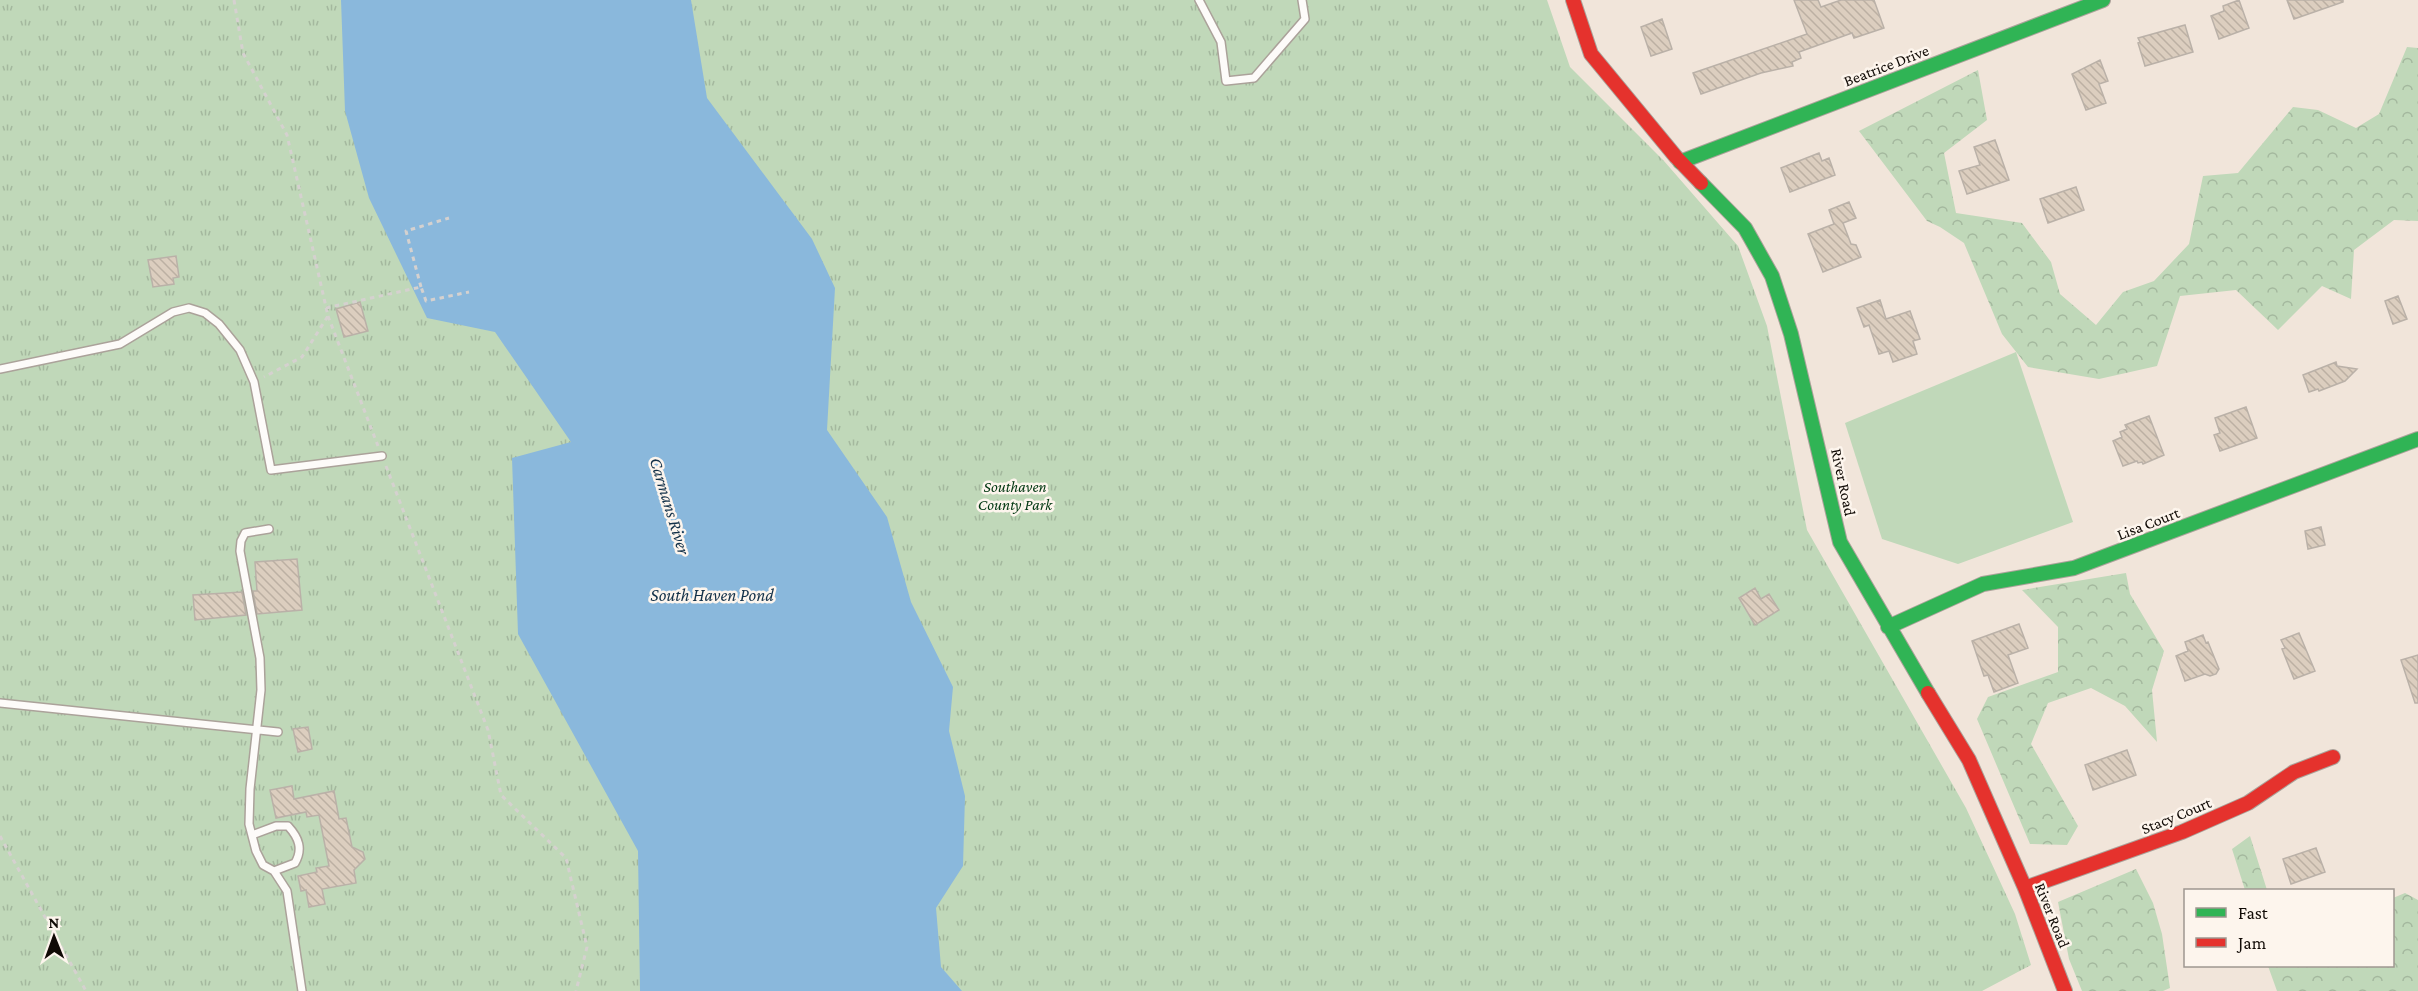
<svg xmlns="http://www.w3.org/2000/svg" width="2418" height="991" font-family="'Crimson Pro',serif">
<defs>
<pattern id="forest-crowns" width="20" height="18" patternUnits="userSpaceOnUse" patternTransform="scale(1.5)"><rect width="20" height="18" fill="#c0d8b9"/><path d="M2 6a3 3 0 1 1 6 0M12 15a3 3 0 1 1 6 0" fill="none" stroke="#a4b89e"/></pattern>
<pattern id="park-tufts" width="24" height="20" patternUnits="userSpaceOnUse" patternTransform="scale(1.5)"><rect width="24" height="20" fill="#c0d8b9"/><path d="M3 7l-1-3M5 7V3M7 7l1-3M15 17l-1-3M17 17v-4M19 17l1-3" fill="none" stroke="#a4b89e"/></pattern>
<pattern id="building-back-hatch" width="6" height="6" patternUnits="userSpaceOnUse" patternTransform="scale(1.5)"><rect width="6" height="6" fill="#dccebf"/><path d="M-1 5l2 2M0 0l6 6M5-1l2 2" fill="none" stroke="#bcb0a3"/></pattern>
</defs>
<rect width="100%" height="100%" fill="#f1e5da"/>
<path fill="#c0d8b9" d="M2016 352 2073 522 1958 564 1882 539 1845 423Z"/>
<path fill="url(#forest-crowns)" d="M2407 47 2418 48V221L2394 220 2354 250 2351 299 2322 286 2278 330 2236 290 2180 296 2157 366 2099 379 2028 367 2002 334 1964 243 1940 227 1927 221 1859 131 1978 70 1987 120 1944 153 1956 213 2022 223 2051 262 2060 294 2096 325 2123 292 2154 281 2189 244 2203 176 2238 173 2293 107 2318 110 2356 128 2379 114Z
M2126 573 2130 594 2164 651 2152 690 2157 742 2125 706 2091 688 2048 703 2031 744 2078 826 2067 845 2030 844 1977 719 1988 697 2058 672V627L2022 590Z
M2250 836 2267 890H2245L2232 849Z
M2136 869 2153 903 2162 934 2170 988 2163 991H2082L2069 959 2058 902Z
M2405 893 2418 900V991H2277L2268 966H2392L2393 898Z"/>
<path fill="url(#park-tufts)" d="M0 0H1547L1570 67 1664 161 1738 246 1767 326 1807 530 1966 808 2015 914 2031 965 1982 991H0Z"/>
<path fill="#8ab8dc" d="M341 0H691L707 98 812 239 835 288 827 430 887 517 911 602 953 687 949 731 965 796 963 866 936 908 941 967 962 991H640L638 851 518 634 512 458 571 442 495 332 427 318 369 198 345 111Z"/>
<path fill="url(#building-back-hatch)" stroke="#bab1a8" stroke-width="1.5" d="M1794 0H1818L1821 7 1841 0H1874L1884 28 1854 38 1852 33 1799 52 1801 58 1792 62 1793 66 1761 73 1701 94 1693 73 1807 34Z
M2239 0 2249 28 2219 39 2211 16 2224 11 2223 6Z
M2287 0H2343V2L2294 19Z
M1662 19 1672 49 1651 56 1641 27Z
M2185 25 2193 52 2145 66 2138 43 2140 42 2138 38Z
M2100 60 2108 81 2099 84 2106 103 2086 110 2072 74Z
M1995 140 2009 180 1967 194 1959 171 1980 165 1974 147Z
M1819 153 1822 161 1829 158 1835 175 1790 192 1781 168Z
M2076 187 2084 210 2048 223 2040 199Z
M1849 202 1856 218 1843 223 1851 244 1856 245 1861 257 1823 272 1808 234 1834 224 1829 210Z
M176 256 179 277 173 278 174 284 153 287 148 260Z
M2398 296 2407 319 2393 324 2385 301Z
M1880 300 1886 319 1910 311 1920 339 1913 341 1917 354 1893 362 1889 351 1879 354 1869 325 1864 327 1857 308Z
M360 302 368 331 344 337 336 309Z
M2336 362 2337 366 2357 369 2345 381 2319 391 2318 389 2309 392 2303 375Z
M2246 407 2257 438 2220 451 2214 435 2220 433 2215 418Z
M2149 416 2164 455 2143 464 2142 462 2138 463 2137 461 2123 466 2113 441 2122 437 2120 432 2127 429 2125 425Z
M2321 527 2325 545 2308 549 2305 531Z
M297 559 302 610 257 614 253 591H257L255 562Z
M1755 588 1761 599 1769 594 1779 610 1755 625 1739 598Z
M242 592 246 615 195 620 193 595Z
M2019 624 2028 648 2008 655 2018 683 1994 692 1988 675 1984 676 1972 641Z
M2299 633 2315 671 2294 679 2282 649 2285 648 2281 640Z
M2203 635 2206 643 2208 642 2219 669 2216 674 2210 676 2205 674 2185 681 2176 656 2188 651 2185 642Z
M2418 655V703H2415L2401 660Z
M308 727 312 749 298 752 293 729Z
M2127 750 2136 775 2093 790 2085 765Z
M292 786 294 799 334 791 339 819 346 818 352 847 363 852 365 859 354 870 356 883 322 889 325 904 309 907 306 890 301 891 298 876 317 872 316 868 329 866 319 815 307 817 306 812 276 818 270 790Z
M2316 848 2325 872 2291 884 2283 859Z"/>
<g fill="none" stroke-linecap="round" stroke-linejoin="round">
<defs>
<path id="lane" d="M1199 0 1221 42 1226 81 1254 78 1305 19 1302 0
M0 369 120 344 173 312 189 308 205 313 219 324 240 350 254 382 271 470 382 456
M269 529 245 533 241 541 240 551 260 658 261 690 250 789 249 824 256 851 263 865 274 871 287 891 302 991
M0 703 278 732
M252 835 276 826H288C299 838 303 849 295 863L274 871"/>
<path id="fast" d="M1680 162 2103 0
M1701 183 1745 228 1772 276 1791 334 1840 542 1928 693
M1888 627 1983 584 2074 568 2418 439"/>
<path id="jam" d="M1573 0 1591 54 1676 157 1701 183
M1928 693 1969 760 2025 888 2065 991
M2025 888 2182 832 2248 803 2294 772 2333 757"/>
</defs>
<use href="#lane" stroke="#aba29a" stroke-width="10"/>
<use href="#fast" stroke="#aba29a" stroke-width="16"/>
<use href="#jam" stroke="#aba29a" stroke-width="16"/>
<path stroke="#d5d1cf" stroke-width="3" stroke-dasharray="4.5 4.5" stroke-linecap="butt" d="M234 0 243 53 287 135 328 316 302 357 264 377
M421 287 406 231 449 218
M326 308 421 287 426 301 469 292
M328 316 378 446
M386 466 488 730 501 795 566 858 587 947 576 991
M0 836 86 991"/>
<use href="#lane" stroke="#fdfbf9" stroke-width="7"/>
<use href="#fast" stroke="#30b455" stroke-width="14"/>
<use href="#jam" stroke="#e5322d" stroke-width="14"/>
</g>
<g text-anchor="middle" stroke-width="5" stroke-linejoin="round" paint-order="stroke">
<g font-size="16" fill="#100a05" stroke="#fdf5ed">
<text transform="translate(1886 65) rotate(-21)" y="6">Beatrice Drive</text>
<text transform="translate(1844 482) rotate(78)" y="6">River Road</text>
<text transform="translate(2148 523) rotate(-21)" y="6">Lisa Court</text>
<text transform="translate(2176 815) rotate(-22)" y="6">Stacy Court</text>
<text transform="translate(2053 915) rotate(68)" y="6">River Road</text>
</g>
<g font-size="16" font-style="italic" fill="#003711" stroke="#fdf5ed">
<text x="1015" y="492">Southaven<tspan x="1015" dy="18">County Park</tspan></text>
</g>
<g font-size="18" font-style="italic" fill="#133149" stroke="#fdf5ed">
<text transform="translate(670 506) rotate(73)" y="6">Carmans River</text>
<text x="712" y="601">South Haven Pond</text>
</g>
</g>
<rect x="2184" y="889" width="210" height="78" fill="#fdf5ed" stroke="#9e9790" stroke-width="1.5"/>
<rect x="2196" y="908" width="30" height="9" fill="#30b455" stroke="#9e9790" stroke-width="1.5"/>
<text x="2238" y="919" font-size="18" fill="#100a05">Fast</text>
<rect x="2196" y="938" width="30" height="9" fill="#e5322d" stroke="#9e9790" stroke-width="1.5"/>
<text x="2238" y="949" font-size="18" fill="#100a05">Jam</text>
<g transform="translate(54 937) rotate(359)" stroke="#fdf5ed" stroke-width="4.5" paint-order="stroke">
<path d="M0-4.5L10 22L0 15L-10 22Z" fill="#100a05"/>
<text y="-9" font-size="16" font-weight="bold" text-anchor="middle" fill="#100a05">N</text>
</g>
</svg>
